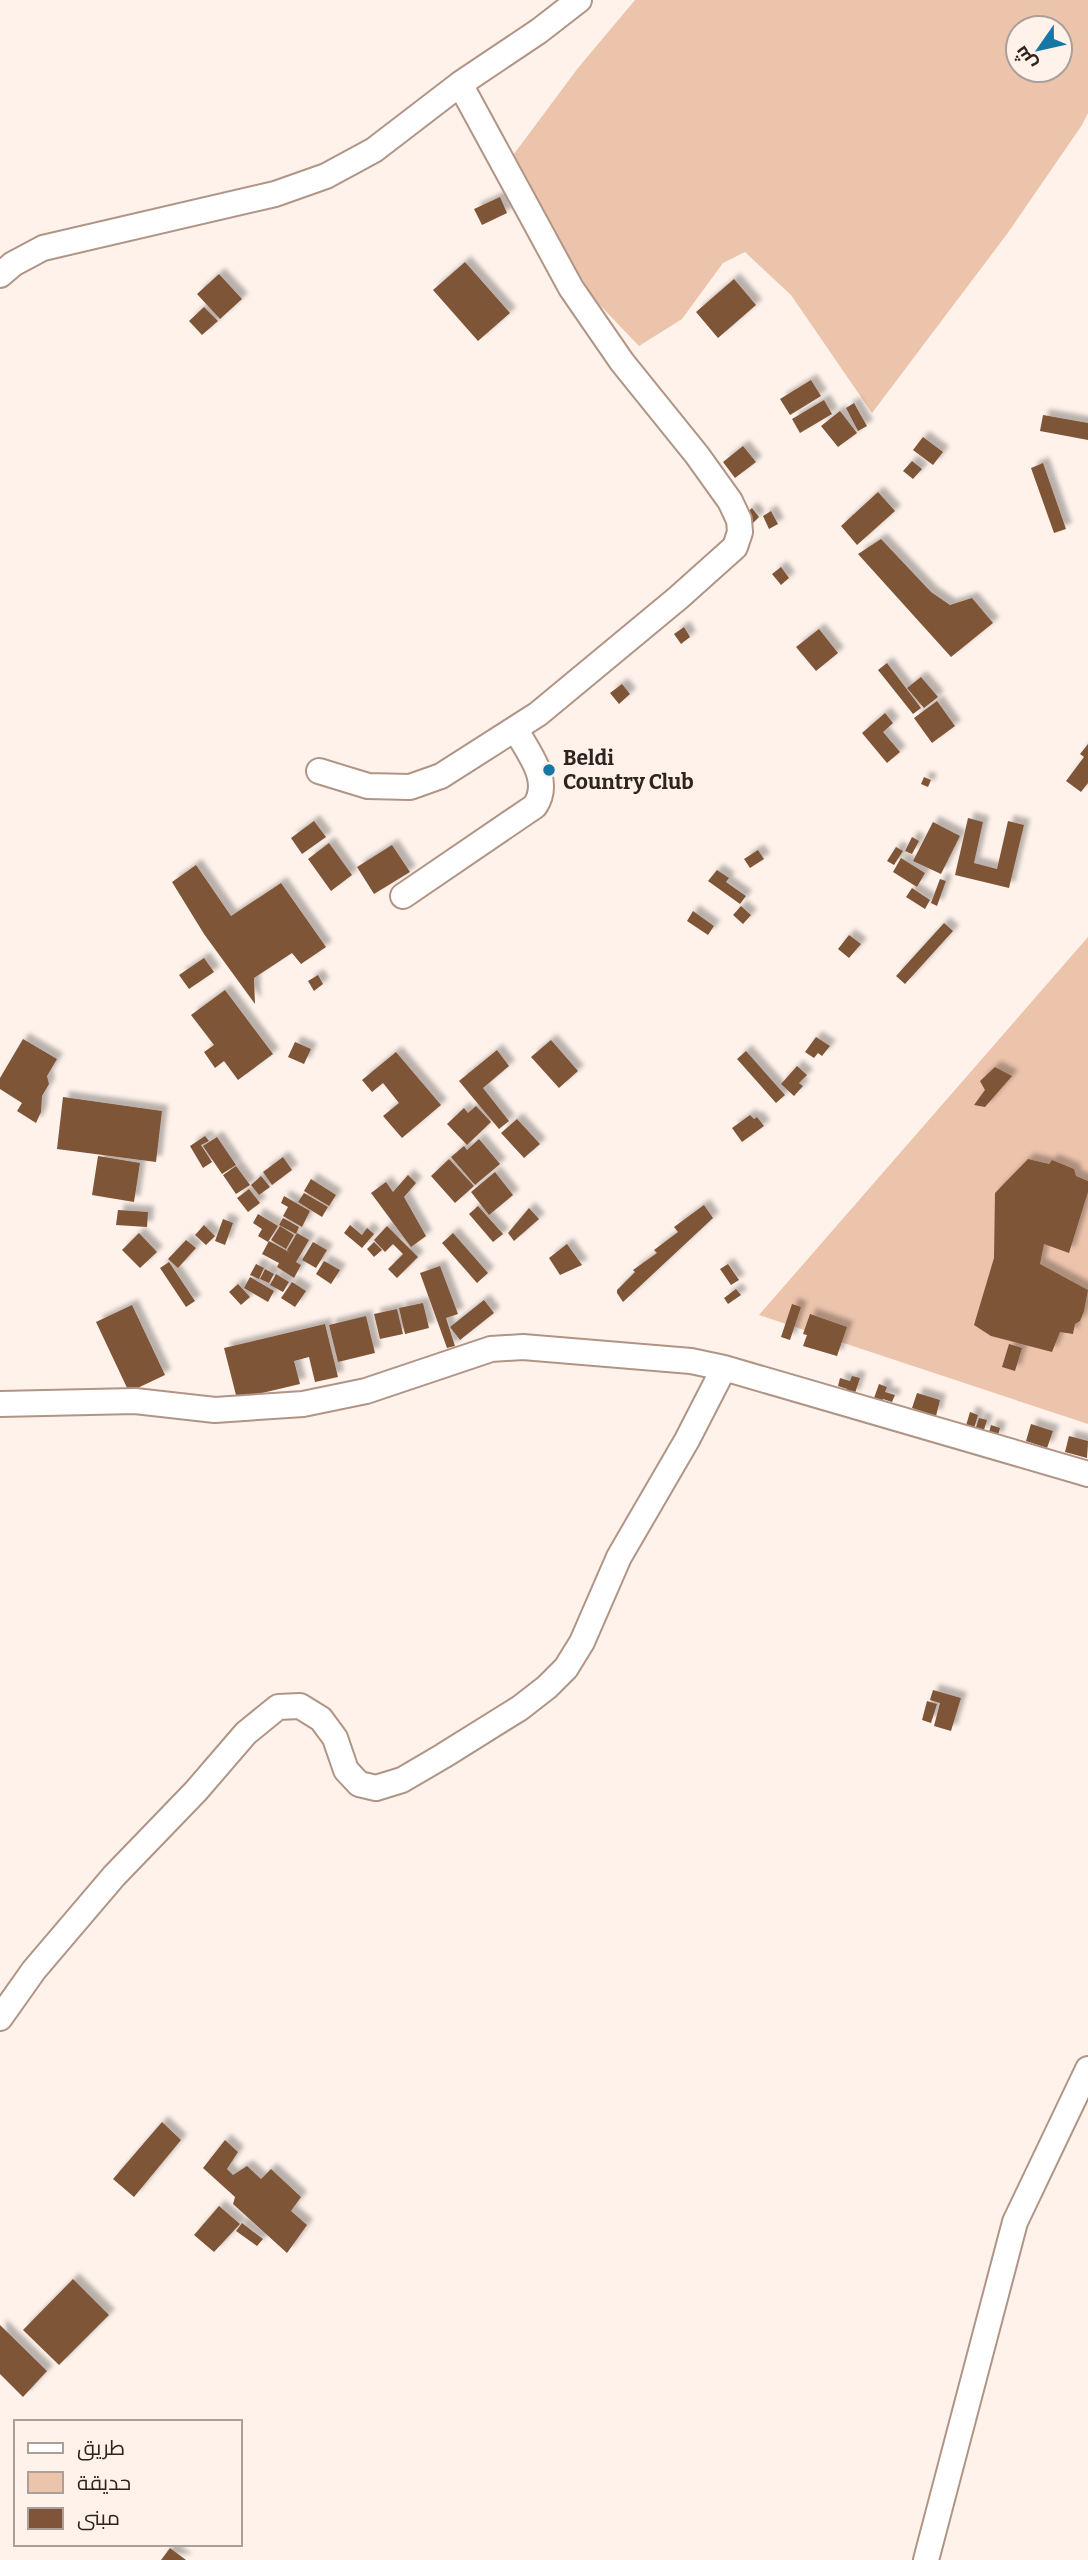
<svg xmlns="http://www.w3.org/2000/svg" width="1088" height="2560" font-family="Bitter,Cairo,serif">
<defs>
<filter id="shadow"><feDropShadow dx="6" dy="-6" stdDeviation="2" flood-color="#0004"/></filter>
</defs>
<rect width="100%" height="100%" fill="#fef2eb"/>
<path fill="#ecc3ab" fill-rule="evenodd" d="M635 0H1088V113L1082 125 1007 234 872 413 791 295 745 252 723 263 682 319 639 346 594 299 541 210 505 166 578 68ZM1018 28H1060V70H1018Z
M1088 937V1424L759 1315Z"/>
<path fill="#7f5439" filter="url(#shadow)" d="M500 197 507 213 482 225 474 209Z
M465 262 510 313 478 341 433 290Z
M219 274 242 299 220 319 197 294Z
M734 279 756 305 718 338 696 312Z
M204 307 218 321 202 335 189 321Z
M811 380 821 396 790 415 780 399Z
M824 400 832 414 800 433 792 419Z
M854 403 867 426 858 431 846 408Z
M840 411 857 433 838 447 821 426Z
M1043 415 1088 423V440L1040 431Z
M923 437 943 452 933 465 913 450Z
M743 446 756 462 735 478 723 462Z
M912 461 922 469 913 479 903 471Z
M1043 463 1066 529 1054 533 1031 468Z
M878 492 895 511 857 545 841 526Z
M752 508 759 517 753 523 745 514Z
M771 511 778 524 769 529 763 516Z
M881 539 931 592 950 605 972 598 993 623 951 657 858 554Z
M781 567 789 578 781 585 772 574Z
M684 627 690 637 681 644 674 634Z
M819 629 838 653 816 671 796 647Z
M887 663 921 708 913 714 878 670Z
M921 677 938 697 924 708 907 688Z
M622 684 630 694 619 704 610 693Z
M937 701 955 726 932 743 914 718Z
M885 713 893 723 883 732 900 752 887 763 862 733Z
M1088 744V783L1081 792 1066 781 1084 757 1080 754Z
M924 777 931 780 928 787 921 784Z
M968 818 983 822 974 863 997 869 1008 821 1024 825 1009 888 955 875Z
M314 821 326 837 302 854 291 838Z
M933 822 960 836 941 874 913 861Z
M912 837 919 841 912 854 905 851Z
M329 843 352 875 331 891 308 859Z
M392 845 410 872 374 894 357 867Z
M896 847 903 851 894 865 887 861Z
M758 850 764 859 750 868 744 859Z
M901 858 925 873 917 887 893 872Z
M196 865 231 916 281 883 326 947 301 964 292 953 254 978 255 1004 204 934 172 882Z
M717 870 729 878 726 882 746 896 740 904 708 881Z
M940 879 946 881 937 906 931 903Z
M912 888 930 900 925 909 906 897Z
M741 906 751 915 743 924 733 915Z
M693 911 714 926 708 935 687 921Z
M944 923 953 931 905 984 896 976Z
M849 935 861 944 849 958 838 949Z
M204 958 214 972 189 989 179 975Z
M318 975 323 984 314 991 308 981Z
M225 990 273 1054 238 1080 224 1061 215 1068 204 1052 214 1045 191 1015Z
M816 1037 830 1046 822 1056 818 1053 814 1058 805 1052Z
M23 1039 57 1059 47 1076 49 1084 42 1096 41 1112 36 1123 17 1111 22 1103 0 1089V1078Z
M551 1040 578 1071 559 1088 531 1057Z
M295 1042 311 1049 304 1064 288 1057Z
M497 1050 509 1066 483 1088 509 1121 499 1129 459 1081Z
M746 1051 785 1095 776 1103 737 1059Z
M396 1052 441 1105 402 1138 383 1116 399 1103 383 1083 372 1092 362 1080Z
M797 1066 807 1075 799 1083 803 1086 794 1096 781 1084Z
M995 1067 1012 1076 985 1107 974 1105 985 1090 980 1081Z
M63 1097 162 1111 156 1162 57 1149Z
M476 1106 491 1122 467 1145 447 1124 464 1108 468 1113Z
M750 1115 754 1119 757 1117 764 1126 742 1142 732 1128Z
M517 1119 540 1144 524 1158 501 1133Z
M205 1136 209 1141 201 1145 212 1162 203 1168 190 1146Z
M217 1137 236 1165 222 1174 203 1146Z
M479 1139 500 1164 475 1185 451 1157 464 1146 467 1150Z
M98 1156 140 1163 134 1202 92 1195Z
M283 1157 292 1170 272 1185 263 1172Z
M449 1159 474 1186 455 1203 431 1176Z
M1028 1159 1049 1164 1052 1160 1074 1169 1076 1176 1088 1181V1192L1069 1253 1044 1244 1040 1264 1088 1290 1084 1311 1080 1321 1075 1324 1073 1334 1060 1332 1052 1352 991 1336 974 1325 994 1258 995 1193Z
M236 1166 250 1185 236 1194 223 1175Z
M495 1172 513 1195 489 1215 471 1192Z
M408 1175 416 1183 404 1197 426 1236 411 1247 371 1193 386 1182 393 1192Z
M261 1176 270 1187 259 1195 251 1185Z
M311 1179 336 1195 329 1206 304 1191Z
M249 1189 260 1203 248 1212 237 1198Z
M304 1193 328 1207 322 1217 298 1202Z
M284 1196 310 1211 302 1227 283 1216 288 1207 281 1203Z
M704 1205 713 1218 623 1302 617 1293V1290L635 1272 633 1270 657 1253 654 1250 678 1232 674 1227Z
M478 1206 503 1234 493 1242 469 1214Z
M529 1208 539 1219 514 1241 508 1233Z
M118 1210 148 1212 147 1227 116 1225Z
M258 1214 278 1226 268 1242 258 1236 262 1229 253 1223Z
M283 1218 299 1227 296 1234 279 1225Z
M223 1219 233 1223 225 1245 215 1241Z
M204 1225 215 1236 206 1245 195 1235Z
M350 1225 362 1235 367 1228 374 1234 362 1248 344 1233Z
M280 1226 294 1235 286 1249 271 1240Z
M387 1226 418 1257 397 1278 388 1269 403 1254 393 1244 385 1252 374 1240Z
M139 1233 157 1252 140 1268 122 1250Z
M297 1233 309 1240 296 1262 301 1265 294 1278 277 1267 279 1263 262 1254 269 1241 289 1252 287 1250Z
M453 1233 488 1273 477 1283 442 1243Z
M186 1240 196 1248 178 1268 168 1259Z
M313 1242 327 1250 316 1268 302 1260Z
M374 1242 382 1250 374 1257 367 1249Z
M567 1244 582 1265 560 1275 549 1258Z
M324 1261 340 1270 331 1284 316 1274Z
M169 1262 195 1301 186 1307 160 1268Z
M256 1264 264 1268 259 1279 250 1275Z
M728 1264 739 1280 731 1285 720 1269Z
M440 1266 458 1314 446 1318 455 1346 447 1348 420 1273Z
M265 1269 274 1274 269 1283 260 1279Z
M276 1274 289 1282 283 1292 270 1285Z
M250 1277 274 1291 268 1302 244 1288Z
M292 1282 306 1291 295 1307 281 1298Z
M238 1284 250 1297 241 1305 229 1292Z
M736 1289 741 1295 728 1304 724 1298Z
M484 1300 494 1313 460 1340 450 1327Z
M423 1303 429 1328 405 1334 399 1308Z
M792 1304 801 1307 790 1340 781 1337Z
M132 1305 165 1375 129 1392 96 1322Z
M397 1309 403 1334 380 1339 374 1314Z
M810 1314 847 1327 837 1356 803 1346 807 1335 803 1334Z
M366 1316 375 1353 338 1362 329 1325Z
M325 1324 338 1377 315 1382 309 1357 294 1361 300 1384 237 1399 224 1348Z
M1009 1344 1022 1348 1015 1371 1002 1367Z
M852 1376 860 1378 854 1396 846 1393 847 1389 838 1386 840 1378 850 1381Z
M879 1384 887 1387 885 1392 895 1395 892 1402 883 1399 881 1404 873 1401Z
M917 1393 940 1400 936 1416 912 1408Z
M970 1412 978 1415 973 1432 965 1429Z
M979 1418 987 1420 983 1433 975 1430Z
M1031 1424 1053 1431 1047 1448 1026 1441Z
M991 1425 1000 1428 997 1439 988 1436Z
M1069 1436 1088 1441 1087 1458 1065 1452Z
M933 1690 961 1698 951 1731 934 1726 940 1703 930 1700Z
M927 1701 937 1704 931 1723 922 1720Z
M162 2122 181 2140 134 2197 113 2179Z
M225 2140 238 2152 227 2169 233 2175 247 2166 261 2179 271 2169 301 2197 291 2211 307 2225 287 2253 233 2204 235 2197 203 2168Z
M219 2206 240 2224 214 2252 194 2235Z
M242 2223 263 2239 257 2246 236 2231Z
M73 2279 109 2315 59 2365 23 2330Z
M0 2325 47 2371 23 2397 0 2374Z
M170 2548 186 2560H161Z"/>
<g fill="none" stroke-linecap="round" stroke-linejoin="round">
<defs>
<path id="minor" d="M0 275 13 264 43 248 275 194 326 176 374 150 460 84 539 31 579 0
M319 771 368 786 410 787 441 776 538 714 678 598 735 547 740 532 739 520 730 501 697 455 622 362 571 288 460 84
M403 896 535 806C552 780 529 754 516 730
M0 1404 135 1401 215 1410 303 1404 366 1391 491 1349 523 1347 691 1361 724 1368 1088 1474
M0 2018 34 1970 114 1876 196 1791 246 1733 278 1707 300 1706 321 1719 335 1738 346 1770 359 1784 376 1788 402 1780 443 1756 520 1708 547 1687 566 1668 582 1642 619 1557 687 1440 724 1368
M926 2560 1015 2222 1088 2069"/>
</defs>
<use href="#minor" stroke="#b09586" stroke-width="28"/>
<use href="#minor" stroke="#fff" stroke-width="24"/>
</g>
<circle fill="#1677a4" stroke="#fef2eb" stroke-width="2.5" cx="549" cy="770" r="7"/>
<g text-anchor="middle" stroke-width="7" stroke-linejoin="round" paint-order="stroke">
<g font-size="21" font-weight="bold" fill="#2e231d" stroke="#fef2eb" text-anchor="start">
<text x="563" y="765">Beldi<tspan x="563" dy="24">Country Club</tspan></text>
</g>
</g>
<rect x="14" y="2420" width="228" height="126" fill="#fef2eb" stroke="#ab9f99" stroke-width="2"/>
<rect x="28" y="2443" width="35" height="10" fill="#ffffff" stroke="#ab9f99" stroke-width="2"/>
<text x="77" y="2455" font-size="21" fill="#2e231d">طريق</text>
<rect x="28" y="2472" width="35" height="21" fill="#ecc3ab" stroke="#ab9f99" stroke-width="2"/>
<text x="77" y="2490" font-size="21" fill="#2e231d">حديقة</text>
<rect x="28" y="2508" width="35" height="21" fill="#7f5439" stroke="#ab9f99" stroke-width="2"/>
<text x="77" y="2525" font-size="21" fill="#2e231d">مبنى</text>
<g transform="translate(1039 49) rotate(236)"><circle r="33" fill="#fef2eb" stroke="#ab9f99" stroke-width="2"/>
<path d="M0-5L12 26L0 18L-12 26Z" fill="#1677a4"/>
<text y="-10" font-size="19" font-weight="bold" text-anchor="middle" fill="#2e231d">ش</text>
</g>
</svg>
